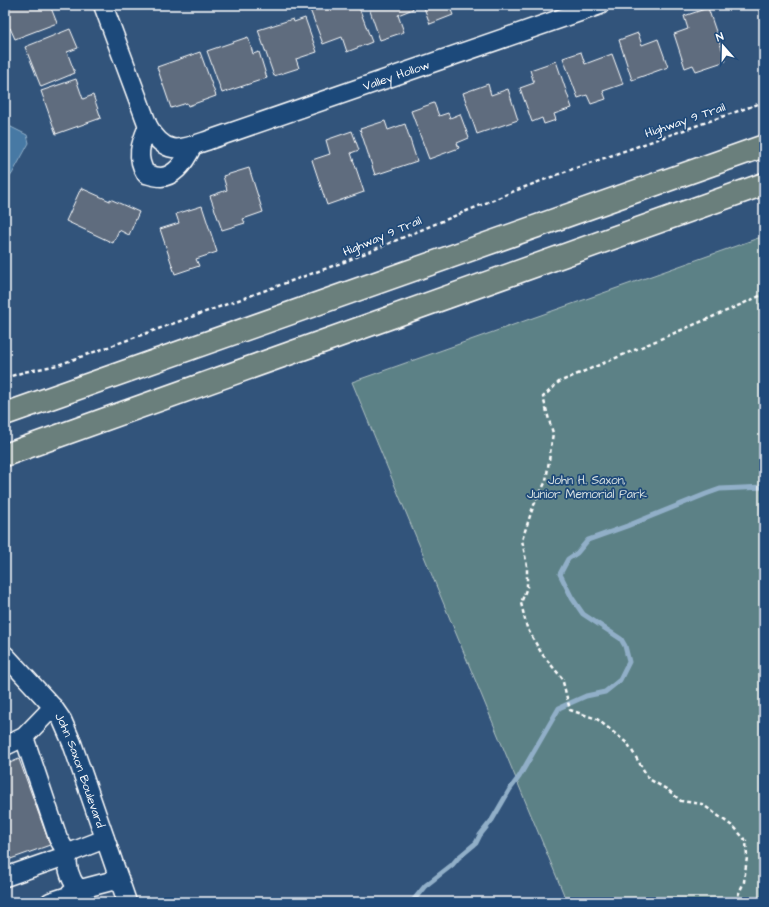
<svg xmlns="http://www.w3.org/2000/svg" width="769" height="907" font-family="'Architects Daughter',sans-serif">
<rect width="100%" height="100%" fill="#32547b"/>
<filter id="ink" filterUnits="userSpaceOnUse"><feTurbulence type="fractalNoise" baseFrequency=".025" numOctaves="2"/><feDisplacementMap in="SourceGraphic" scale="8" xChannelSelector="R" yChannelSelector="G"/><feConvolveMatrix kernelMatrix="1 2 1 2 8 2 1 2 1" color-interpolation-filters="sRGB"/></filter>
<g filter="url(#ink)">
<path fill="#5c8186" stroke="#aec0c2" d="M764 236V902H567L352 382Z"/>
<path fill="#4779a4" stroke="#91afc8" d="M5 124 27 135 29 143 12 174 5 183Z"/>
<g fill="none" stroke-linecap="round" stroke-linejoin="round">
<path stroke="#91afc8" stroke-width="5" d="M412 902 425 886 452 865 458 858 476 843 480 835 492 820 510 789 519 777 559 708 586 696 605 692 620 680 629 662 625 646 621 639 583 614 572 598 560 574 568 559 577 553 588 540 627 526 706 494 720 489 764 487"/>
</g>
<path fill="#5e6c7e" stroke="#fff" d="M5 5H58L51 8 57 23 15 39 10 28 5 30Z
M314 5H324L325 8 334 5H358L372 42 347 52 342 37 323 44 309 7Z
M368 5H412L413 9 398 15 404 32 380 40Z
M423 5H449L453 15 430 24Z
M708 8 726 61 696 71 693 65 685 68 674 34 688 29 684 16Z
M305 18 317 52 296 59 299 68 274 76 258 30 293 19 294 22Z
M70 29 78 48 67 52 75 73 41 87 25 47Z
M638 33 642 45 658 39 668 67 632 80 619 40Z
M248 37 253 54 259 52 267 78 222 93 207 51Z
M200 52 216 96 188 106 187 103 171 108 157 67Z
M581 52 585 64 612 54 623 84 603 91 606 99 591 104 587 95 578 98 563 58Z
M556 61 572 108 554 114 556 120 544 124 542 118 532 122 520 88 534 83 530 70Z
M76 79 83 99 93 95 101 118 56 134 41 91Z
M488 84 491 95 508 89 518 120 477 134 463 93Z
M434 103 439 116 448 113 450 118 460 114 469 138 457 143 459 148 429 159 411 111Z
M385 121 388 130 405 124 417 161 375 175 360 129Z
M352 131 359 150 351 153 364 192 327 205 312 160 330 154 326 140Z
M249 168 263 212 243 219 245 223 222 230 210 196 227 190 223 176Z
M81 188 110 201V199L139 212 129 235 119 230 113 243 66 221Z
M202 206 217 252 196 259 199 266 175 274 160 229 179 223 176 214Z
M19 759 50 845 5 861V765Z"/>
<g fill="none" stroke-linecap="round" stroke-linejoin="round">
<defs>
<g id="minor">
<path id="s1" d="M103 5 148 126C166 157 180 150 209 140L600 5"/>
<path d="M148 126C141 143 135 156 146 174 150 175 156 177 161 177 177 176 187 158 193 145"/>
<path id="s2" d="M5 655 53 707 62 720 72 743 127 902"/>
<path d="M5 746 24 737 53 707"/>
<path d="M105 839 74 851 68 855C66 867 70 878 77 888H85L119 879"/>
<path d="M5 877 68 855 58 838 24 737"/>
<path d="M50 902 68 896 77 888"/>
</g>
<path id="highway" d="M5 414 764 146
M5 455 764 184"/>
</defs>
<use href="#minor" stroke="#fff" stroke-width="21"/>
<use href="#highway" stroke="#fff" stroke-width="25"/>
<path stroke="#fff" stroke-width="2.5" stroke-dasharray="4 3" stroke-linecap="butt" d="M5 378 24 372 58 365 344 262 517 190 570 170 764 102
M735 902 744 882 747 857 746 841 735 828 702 804 681 801 668 790 649 779 628 744 597 719 570 710 562 678 542 654 527 628 521 603 527 587V566L522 540 533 507 546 481 553 433 549 420 543 397 559 382 731 309 764 294"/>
<use href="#minor" stroke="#1f4a7a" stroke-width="18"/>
<use href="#highway" stroke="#6b7f7c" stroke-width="22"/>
</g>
</g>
<g text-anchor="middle" stroke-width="3.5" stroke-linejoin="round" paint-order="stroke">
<g font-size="12" fill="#fff" stroke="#1f4a7a">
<text dy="4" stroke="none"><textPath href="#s1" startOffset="399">Valley Hollow</textPath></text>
<text transform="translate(685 120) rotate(-19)" y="4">Highway 9 Trail</text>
<text transform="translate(382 236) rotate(-23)" y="4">Highway 9 Trail</text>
<text dy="4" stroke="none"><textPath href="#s2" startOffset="140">John Saxon Boulevard</textPath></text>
</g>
<g font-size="12" fill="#d6e0e1" stroke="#1f4a7a">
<text x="587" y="484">John H. Saxon,<tspan x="587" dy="14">Junior Memorial Park</tspan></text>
</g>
</g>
<rect width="769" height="907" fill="none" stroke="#1f4a7a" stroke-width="20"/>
<rect x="10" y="10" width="749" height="887" fill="none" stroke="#fff" stroke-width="1.5" filter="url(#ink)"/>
<g transform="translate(723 46) rotate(340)" stroke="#1f4a7a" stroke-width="3" paint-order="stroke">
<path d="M0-3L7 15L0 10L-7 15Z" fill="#ffffff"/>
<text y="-6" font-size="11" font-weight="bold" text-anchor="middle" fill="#ffffff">N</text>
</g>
</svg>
